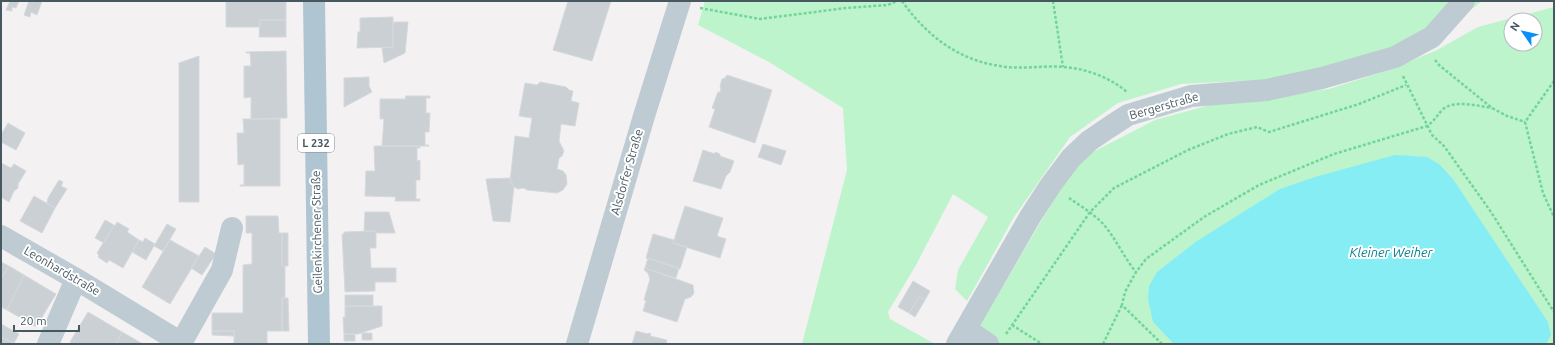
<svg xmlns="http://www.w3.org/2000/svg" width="1555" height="345" font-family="Ubuntu,sans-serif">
<rect width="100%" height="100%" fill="#f4f1f2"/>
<path fill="#bdf4cb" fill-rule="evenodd" d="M705 1H1482L1464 15 1394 47 1297 78 1181 84 1118 103 1070 137 1014 217 967 301 955 289 958 270 988 217 953 194 916 265 888 312 890 319 935 344H802L847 170 843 108 769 62 698 25Z
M1554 7V344H999L991 338 979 327 1066 179 1087 155 1155 120 1210 105 1329 89 1392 69 1437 50 1478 27ZM1511 20H1535V44H1511Z"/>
<path fill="#86edf5" d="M1395 155 1427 157 1439 164 1453 179 1548 322 1551 335 1546 344H1174L1153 322 1148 299 1149 286 1157 272 1197 241 1280 189 1315 177Z"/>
<path fill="#cbd0d4" stroke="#d5d9dd" d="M10 1H19L16 8 12 7V11L6 10Z
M29 1H42L37 15 31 12 30 17 24 15Z
M226 1H286V20H260L259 27H226Z
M568 1H611L592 61 553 50Z
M393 17V47L357 48 358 32H360V18Z
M260 20H286V37H259Z
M393 22H408L405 53 384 63 382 48 393 47Z
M286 51 287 118 251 119V97L244 98V66H251L250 53H246V52Z
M199 56V202H179V63Z
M727 75 772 90 755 143 709 127 715 109 712 108 718 92H720L721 89 720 86 722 79 725 78Z
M369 77V86L372 92 344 107V78Z
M540 82 566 87 569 90 573 91 571 101 579 103 575 126 561 124 559 141 564 151 562 156 559 158 557 169 563 171 566 175 567 184 563 190 557 193 527 190 524 188 518 189 514 187 510 182 515 136 529 138 532 118 519 116 525 83 537 85Z
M405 96H430V98H426V113H430L429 132H425V145H429V146H382L384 119H380V99H406Z
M243 119H280V186H240V185H244V164L238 165 237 133H244Z
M8 123 25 133 16 150 1 142V135Z
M763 144 786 151 781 165 758 157Z
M374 146H420V148H417V161L420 160V180H416V199H420V201H395L396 197 365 196 366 171H375Z
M703 150 715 154V152L720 154V156L734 161 730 172 726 176 721 189 693 181Z
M1 163 11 168 14 164 26 171 18 184V188L14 191 9 202 1 197Z
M510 178 514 187 510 222 493 221 486 179Z
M59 180 63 182 61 186 67 189 55 208 47 203 48 198Z
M34 196 55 208 42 233 20 221Z
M685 206 723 218 717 236 726 239 720 258 673 243Z
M365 212H389L395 233H376V231H364Z
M246 216H278L279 233H282V266H285V298H282V331H267V344H234V331H212V313H243V265L252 264V233H246Z
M105 220 114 225 104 243 95 238Z
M117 222 129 229 127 232 139 240 123 268 109 260 107 263 98 257 99 255 97 253 114 225 115 226Z
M167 224 176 229 163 251 154 246Z
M376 231V248H370L371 268H396V282H375V291L345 292 342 234H344V232Z
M282 233H288V266H282Z
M653 234 674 240 673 243 687 247 680 269 646 258Z
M145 238 155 244 146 260 132 252 139 240 143 242Z
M170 240 199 256 170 304 142 287Z
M205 247 216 254 202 275 191 268Z
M648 258 679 268 676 278 645 268Z
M1 262 9 266 1 279Z
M9 266 24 275 7 310 1 307V279Z
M645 268 693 285 694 293 691 297 685 299 677 322 643 311 646 301 644 300 650 279 648 273 644 270Z
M24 275 56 294 36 327 7 310Z
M913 281 930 291 925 300 919 297 909 313 898 307Z
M345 295H373V306H345Z
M919 297 925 300 915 317 909 313Z
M282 298H288L289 331H282Z
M345 306H382V326L358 334H344L343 317H345Z
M88 312 122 332 116 344H73L70 342Z
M1 324 19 334 14 343 1 337Z
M212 331H234V336L212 335Z
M636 331 648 334V333L651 334 650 336 667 340 666 344H632Z
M122 332 143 344H116Z
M362 333H372V340H362Z
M344 334H355V341H344Z
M1 337 14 343 15 344H1Z"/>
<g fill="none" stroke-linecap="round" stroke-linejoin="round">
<path stroke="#71d697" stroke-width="2.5" stroke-dasharray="3 2" stroke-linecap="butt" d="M902 1C926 35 958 60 1000 66 1021 70 1043 65 1064 67 1087 69 1109 77 1127 92
M1053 1 1063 67
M700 8 760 19 846 8 888 5 897 1
M1435 60 1439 65 1492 108 1507 116 1525 122
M1403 76 1432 135 1444 146 1491 212 1554 312
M1554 81 1525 122 1543 193 1554 217
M1069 198C1082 207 1098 216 1108 230 1118 243 1125 259 1136 272
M1012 325 1042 344
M1006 334 1090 212 1114 188 1188 150 1228 134 1257 127 1269 132 1359 104 1406 85
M1103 344 1122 305
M1162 344 1122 305 1125 292 1136 272 1146 259 1204 217 1259 185 1334 154 1427 126C1435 120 1436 117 1442 110 1454 99 1478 106 1492 108"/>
<path stroke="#becbd2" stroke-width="22" d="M1 236 76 279 183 344
M966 329 988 344
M181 343 222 270 232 228
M48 344 76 279
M577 344 644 116 680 1
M957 344 1030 217 1050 186 1071 158 1089 141 1108 128 1128 115 1191 96 1267 90 1322 78 1395 57 1432 37 1464 1"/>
<path stroke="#afc6d2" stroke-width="22" d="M314 1 319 344"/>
</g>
<g text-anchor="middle" stroke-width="4" stroke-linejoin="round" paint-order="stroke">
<rect fill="#fff" stroke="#7e8a90" stroke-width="1" x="298" y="134" width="36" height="18" rx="3"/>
<g font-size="11" font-weight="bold" fill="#475861">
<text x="316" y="147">L 232</text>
</g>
<g font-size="12" fill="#475861" stroke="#fff">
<text transform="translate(1164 106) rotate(-16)" y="4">Bergerstraße</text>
<text transform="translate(627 172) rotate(-74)" y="4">Alsdorfer Straße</text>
<text transform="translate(317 232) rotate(-91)" y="4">Geilenkirchener Straße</text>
<text transform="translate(62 271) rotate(30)" y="4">Leonhardstraße</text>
</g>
<g font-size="13" font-style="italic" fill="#057e89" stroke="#fff">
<text x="1391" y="257">Kleiner Weiher</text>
</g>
</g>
<rect width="1555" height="345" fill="none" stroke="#475861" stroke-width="4"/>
<g transform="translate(1523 32) rotate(304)"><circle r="19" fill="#ffffff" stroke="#b5bcc0"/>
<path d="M0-3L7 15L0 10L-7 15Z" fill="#0890f8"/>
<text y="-6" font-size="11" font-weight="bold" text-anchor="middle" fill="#475861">N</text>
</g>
<path d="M14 325v6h65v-6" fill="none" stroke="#475861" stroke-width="2"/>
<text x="20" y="325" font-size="12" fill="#475861" stroke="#ffffff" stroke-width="3" paint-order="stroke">20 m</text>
</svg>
